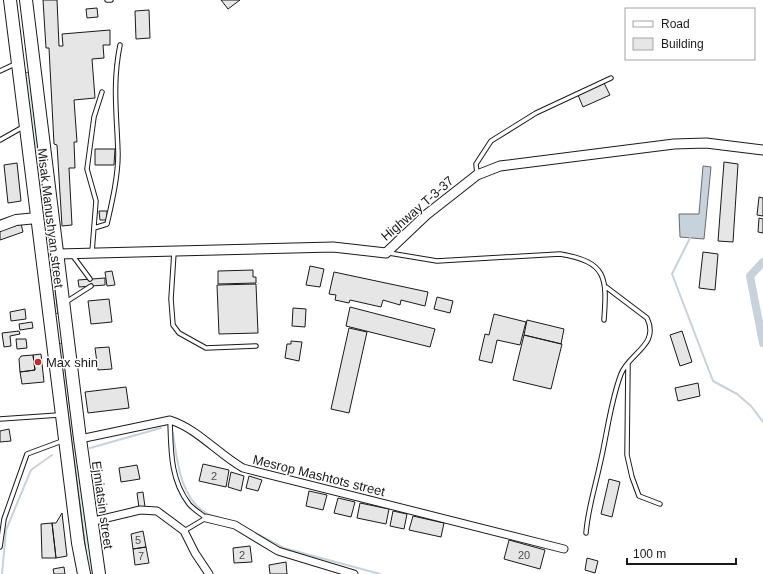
<svg xmlns="http://www.w3.org/2000/svg" width="763" height="574" font-family="Helvetica,sans-serif">
<rect width="100%" height="100%" fill="#fff"/>
<path fill="#e0efe3" stroke="#6a6a6a" d="M29 72 58 313 55 314 25 73Z
M63 343 93 574H89L59 344Z"/>
<path fill="#c6d2dc" stroke="#6a6a6a" d="M703 166 711 167 704 239 680 237 679 214H699Z"/>
<g fill="none" stroke-linecap="round" stroke-linejoin="round">
<path stroke="#c6d2dc" stroke-width="2" d="M690 238 672 274 713 381 737 394 751 406 763 422
M173 433C177 460 180 498 206 513 211 516 219 517 224 519
M90 448 161 428
M259 535 284 548 380 574
M2 574 6 530 31 470 52 455"/>
<path stroke="#c6d2dc" stroke-width="8" d="M763 262 750 276 763 343"/>
</g>
<path fill="#e6e6e6" stroke="#1a1a1a" d="M43 0H57L59 46H63L62 34 110 30V45H103L104 58 92 59 95 98 74 100 77 142H74L75 168H69L72 225 62 226 57 145 54 144 49 48H46Z
M221 0H240L228 9Z
M97 8 98 17 87 18 86 9Z
M149 10 150 38 136 39 135 11Z
M604 83 610 95 583 107 578 95Z
M95 149H115L114 165H95Z
M724 162 738 164 733 242 718 241Z
M17 163 21 201 8 203 4 165Z
M759 197 763 198V216L757 215Z
M99 211H107V220H100Z
M759 218 763 219V233L758 232Z
M21 224 23 232 0 240V231Z
M703 252 718 254 715 290 699 288Z
M310 266 324 269 320 287 306 285Z
M253 270V277H256V283L218 284V271Z
M112 271 115 285 107 286 105 272Z
M334 272 428 292 425 306 401 300 400 305 383 300 381 307 350 300 349 303 335 300 336 295 329 294Z
M105 278V285L79 287 78 280Z
M256 284 258 333 219 334 217 285Z
M437 297 453 301 450 313 434 309Z
M109 299 112 322 91 324 88 301Z
M350 307 435 329 430 347 346 326Z
M293 308 306 309 305 327 292 326Z
M25 309 26 319 11 321 10 312Z
M494 314 526 322 520 345 497 340 492 363 479 360 485 334 489 335Z
M527 320 564 329 561 344 524 335Z
M32 322 33 328 20 330 19 324Z
M349 328 367 332 349 413 331 409Z
M19 331 20 334 10 336 11 346 4 347 2 333Z
M682 331 692 362 680 366 670 335Z
M524 335 562 344 551 389 513 380Z
M16 339H26L27 348 17 349Z
M291 341 302 342 299 361 285 358 287 344H291Z
M109 347 112 369 98 370 95 348Z
M41 354 44 382 22 384 20 372 35 370 33 355Z
M33 355 35 370 20 372 19 359 21 356Z
M698 383 700 396 678 401 675 388Z
M126 387 129 408 88 413 85 392Z
M9 429 11 441 0 442V431Z
M203 464 229 470 226 487 199 481Z
M137 465 140 479 121 482 119 468Z
M231 472 244 476 241 491 228 487Z
M249 476 262 480 258 491 246 488Z
M609 479 620 482 612 517 601 514Z
M309 491 327 495 323 510 306 506Z
M143 492 145 507 139 508 137 493Z
M338 498 355 502 351 517 334 513Z
M360 503 389 509 386 524 357 518Z
M393 511 407 514 404 529 390 526Z
M62 513 67 556 56 558 52 523H56Z
M413 516 444 523 441 537 409 530Z
M52 523 56 558H42L41 524Z
M143 531 146 547 133 549 131 534Z
M509 540 545 550 540 569 504 559Z
M250 546 252 562 234 563 233 548Z
M146 547 149 563 135 565 133 549Z
M587 558 598 561 595 573 585 570Z
M286 562 287 574H270L269 565Z
M64 567 65 574H54L53 569Z"/>
<g fill="none" stroke-linecap="round" stroke-linejoin="round">
<defs>
<path id="lane" d="M107 0H111
M0 71 15 64
M0 140 23 127
M477 174 476 164 491 141 536 113 611 78
M94 228 107 224C112 202 118 177 118 154 117 115 112 85 120 45
M92 252 96 201 87 169 94 117 102 92
M174 252 171 299 173 325 179 333 206 348 256 346
M389 253 437 261 560 254C607 262 607 277 604 320
M73 256 90 279
M66 302 91 286
M628 364 627 455 632 477 639 496 660 504
M0 419 59 415
M170 420C171 450 170 479 189 504 193 509 200 513 206 518L184 531
M586 533C588 508 595 488 600 464 607 435 610 403 621 374 629 353 660 345 647 318L606 287
M0 547 4 519 27 454 62 441"/>
<path id="street" d="M80 439 170 420C198 429 218 454 243 468L564 549
M206 518 235 525 278 551 354 574
M90 522 140 510 157 511 184 531 195 553 209 574"/>
<path id="secondary" d="M58 254 333 247 386 253 426 215 477 175 500 166 674 144 706 143 763 150"/>
<path id="primary" d="M0 226 16 220 37 218"/>
<path id="highway" d="M10 0 78 543 84 574
M26 0 80 439 99 574"/>
</defs>
<use href="#lane" stroke="#1a1a1a" stroke-width="5.5"/>
<use href="#street" stroke="#1a1a1a" stroke-width="9"/>
<use href="#secondary" stroke="#1a1a1a" stroke-width="11"/>
<use href="#primary" stroke="#1a1a1a" stroke-width="12"/>
<use href="#highway" stroke="#1a1a1a" stroke-width="14"/>
<use href="#lane" stroke="#fff" stroke-width="3.5"/>
<use href="#street" stroke="#fff" stroke-width="7"/>
<use href="#secondary" stroke="#fff" stroke-width="9"/>
<use href="#primary" stroke="#fff" stroke-width="10"/>
<use href="#highway" stroke="#fff" stroke-width="12"/>
</g>
<circle fill="#c62828" stroke="#fff" stroke-width="1.5" cx="38" cy="362" r="4"/>
<g text-anchor="middle" stroke-width="3" stroke-linejoin="round" paint-order="stroke">
<g font-size="11" fill="#4d4d4d">
<text x="214" y="480">2</text>
<text x="138" y="544">5</text>
<text x="242" y="559">2</text>
<text x="524" y="559">20</text>
<text x="141" y="560">7</text>
</g>
<g font-size="13" fill="#1a1a1a" stroke="#fff">
<text transform="translate(417 208) rotate(-41)" y="5">Highway T-3-37</text>
<text transform="translate(51 218) rotate(83)" y="5">Misak Manushyan street</text>
<text transform="translate(319 475) rotate(14)" y="5">Mesrop Mashtots street</text>
<text transform="translate(103 505) rotate(82)" y="5">Ejmiatsin street</text>
</g>
<g font-size="13" fill="#1a1a1a" stroke="#fff" text-anchor="start">
<text x="46" y="367">Max shin</text>
</g>
</g>
<rect x="625" y="8" width="130" height="52" fill="#ffffff" stroke="#a3a3a3"/>
<rect x="633" y="21" width="20" height="6" fill="#ffffff" stroke="#a3a3a3"/>
<text x="661" y="28" font-size="12" fill="#1a1a1a">Road</text>
<rect x="633" y="38" width="20" height="12" fill="#e6e6e6" stroke="#a3a3a3"/>
<text x="661" y="48" font-size="12" fill="#1a1a1a">Building</text>
<path d="M627 558v6h109v-6" fill="none" stroke="#1a1a1a" stroke-width="2"/>
<text x="633" y="558" font-size="12" fill="#1a1a1a" stroke="#ffffff" stroke-width="3" paint-order="stroke">100 m</text>
</svg>
